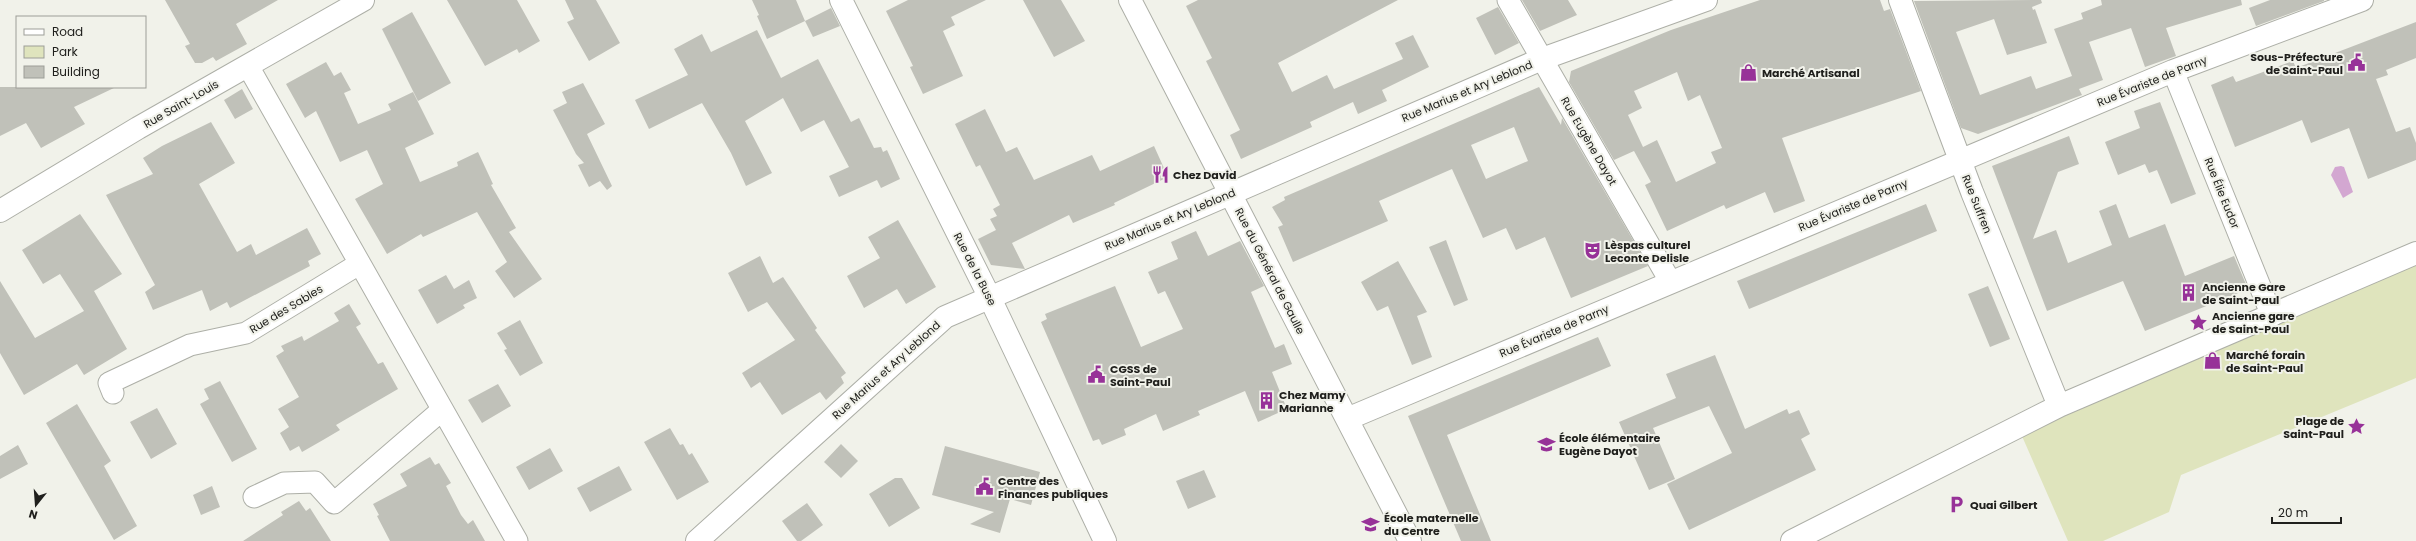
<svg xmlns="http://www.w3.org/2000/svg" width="2416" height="541" font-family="Poppins,sans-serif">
<rect width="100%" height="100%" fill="#f1f2ea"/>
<path fill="#dfe4bd" d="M2416 253V378L2181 475 2169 512 2103 541H2068L2018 427Z"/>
<path fill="#d3a7d1" d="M2341 166 2344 167 2353 192 2343 198 2331 175 2335 167Z"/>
<path fill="#c0c1b9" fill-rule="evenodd" d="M165 0H278L236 24 247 44 216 61 213 57 202 63H195L185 46 190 44Z
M447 0H517L540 41 519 53 517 49 485 66Z
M565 0H596L620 43 589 61 567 22 574 19Z
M752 0H796L805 21 831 8 840 26 813 37 805 21 767 39 757 16 759 15Z
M908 0H986L951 17 955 25 943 31 963 76 923 94 910 67 913 66 886 11Z
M1023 0H1061L1085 41 1054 57Z
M1198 0H1398L1278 63 1292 92 1327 75 1334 89 1403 59 1395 43 1413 35 1429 67 1382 90 1387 101 1358 114 1353 102 1310 122 1312 127 1241 159 1230 135 1240 130 1206 61 1212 58 1186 6Z
M1522 0H1568L1577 15 1540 31Z
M1760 0H1880L1884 11 1890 9 1921 91 1782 138 1805 201 1774 213 1765 192 1726 209 1724 205 1667 231 1645 185 1651 182 1634 151 1614 160 1569 82 1571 71 1671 30ZM1677 72 1688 101 1700 95 1722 148 1711 152 1716 163 1676 182 1657 140 1643 147 1628 115 1642 108 1634 91Z
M2041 0 2042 3 2032 7 2033 10 2035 9 2047 43 2007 55 1994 19 1956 32 1980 95 2031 76 2036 89 2072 76 2054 29 2083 19 2081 13 2102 5 2101 0H2241L2242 5 2166 28 2176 56 2145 67 2131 28 2089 42 2103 80 2079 89 2082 95 1978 134 1961 128 1914 1Z
M2270 0H2324V1L2256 26 2249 8Z
M1498 7 1519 43 1495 55 1476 18Z
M412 12 451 83 418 101 382 29Z
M2416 22V58L2386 70 2388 75 2376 79 2396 132 2410 127 2416 143V160L2368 179 2349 128 2311 143 2302 120 2235 147 2211 85 2233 76 2236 82 2293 61 2296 68Z
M757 30 781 78 818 59 851 122 859 118 874 148 881 147 883 152 887 150 900 179 881 188 877 180 839 197 829 176 849 167 824 120 801 132 783 98 745 121 772 173 746 186 731 153 702 103 649 129 635 100 688 75 674 49 702 34 711 52Z
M326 62 334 76 341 72 351 90 344 93 358 124 391 110 388 104 413 92 434 134 405 148 420 182 458 166 457 162 478 152 493 184 491 185 516 228 509 232 542 279 514 298 495 271 507 262 477 212 423 237 421 234 387 254 355 199 383 184 367 150 340 162 316 111 305 118 286 84Z
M583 83 605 124 587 134 612 186 607 190 600 181 589 187 578 165 584 163 576 154 553 110 567 103 562 92Z
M0 87H116L74 107 85 124 41 148 26 123 0 136Z
M1539 87 1561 125 1562 118 1648 266 1571 298 1545 237 1516 250 1506 228 1483 238 1452 169 1379 201 1388 221 1293 262 1278 227 1283 225 1272 207 1285 200 1284 197ZM1514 127 1528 161 1486 179 1471 145Z
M242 89 253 109 235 119 224 100Z
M2160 102 2196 194 2171 204 2157 170 2149 173 2145 164 2118 175 2105 142 2140 128 2134 111Z
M985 109 1006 152 1017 147 1034 180 1092 155 1100 171 1154 146 1168 177 1114 203 1115 205 1073 223 1069 215 1012 243 1025 269 991 265 978 239 996 230 990 219 997 216 993 209 1000 205 980 165 976 167 955 124Z
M211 122 235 163 199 184 237 252 251 244 256 255 307 228 321 254 308 261 310 266 230 308 227 302 210 311 202 290 153 310 145 292 155 285 106 195 153 174 143 158 162 146Z
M2069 136 2079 164 2058 172 2033 239 2056 230 2068 263 2112 245 2099 211 2116 204 2129 238 2165 224 2185 276 2234 256 2248 289 2145 331 2123 281 2047 311 1992 166Z
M1926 204 1937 231 1749 309 1737 281Z
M80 214 122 274 94 291 127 349 84 375 77 364 24 395 0 353V281L35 338 84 311 60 274 43 284 22 250Z
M898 220 936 287 906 304 897 289 864 308 847 276 880 258 868 237Z
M1196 231 1208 256 1240 241 1264 286 1251 292 1275 348 1284 344 1292 364 1272 372 1287 409 1258 422 1245 391 1198 411 1200 415 1163 431 1156 414 1124 429 1126 435 1102 445 1099 439 1093 441 1041 322 1047 319 1045 314 1115 286 1141 347 1183 329 1165 291 1158 294 1148 272 1178 259 1171 242Z
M1446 240 1468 300 1454 306 1429 247Z
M760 256 773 283 783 277 817 328 815 330 846 373 841 377 844 383 826 400 820 392 782 415 760 382 751 388 742 373 795 340 767 302 748 312 728 273Z
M1398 261 1427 312 1417 316 1432 357 1412 365 1388 306 1377 311 1361 282Z
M446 275 454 289 469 280 477 298 463 305 465 308 437 324 418 290Z
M1988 286 2010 339 1990 347 1968 294Z
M349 304 361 324 356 327 378 364 383 362 398 389 336 425 340 430 323 440 302 452 299 446 290 451 280 433 289 427 278 409 299 397 276 356 284 351 281 346 302 336 304 341 339 321 334 313Z
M520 320 543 363 520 376 504 350 507 349 497 333Z
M1598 337 1611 366 1447 435 1491 541H1461L1408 416Z
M1715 355 1745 429 1787 409 1789 414 1799 410 1810 434 1801 439 1816 470 1689 530 1667 484 1732 453 1709 406 1653 428 1675 479 1649 490 1619 422 1676 398 1666 374Z
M220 381 257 449 232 462 200 404 209 399 204 389Z
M498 384 511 406 482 423 468 400Z
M77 404 111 461 104 466 137 526 114 540 46 423Z
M157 408 177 444 151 459 130 422Z
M670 428 680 445 683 444 689 455 692 453 709 482 677 500 644 442Z
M841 444 858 461 841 478 824 462Z
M18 445 28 464 0 479V456Z
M945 446 1040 472 1031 505 1010 499 1000 533 970 524 994 512 932 495Z
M550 448 563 471 529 490 516 467Z
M430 457 435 465 439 463 451 483 446 486 461 515 468 524 473 520 485 541H390L377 516 379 515 373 504 407 486 400 474Z
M619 466 632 490 590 512 577 488Z
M1204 470 1216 497 1188 509 1176 481Z
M895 478H902L920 508 889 527 869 494Z
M212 486 220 507 201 515 193 495Z
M299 501 306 511 310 508 331 541H243L283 515 281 512Z
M807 503 823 525 801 541H797L782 521Z"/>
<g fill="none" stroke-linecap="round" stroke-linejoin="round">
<defs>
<path id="street" d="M1508 0 1670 281
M248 66 517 541
M2173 71 2272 316
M113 393 109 383 190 345 246 333 359 264
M254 497 284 483 315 482 334 503 442 410"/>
<path id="secondary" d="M841 0 989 296 1105 541
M1130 0 1410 541
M1900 0 1972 192 2059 406
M0 211 138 128 363 0
M1347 419 2173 71 2362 0
M697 541 945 317 1542 59 1706 0
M1792 541 2059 406 2416 253"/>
</defs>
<use href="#street" stroke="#adafa7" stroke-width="23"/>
<use href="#secondary" stroke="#adafa7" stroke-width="24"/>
<use href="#street" stroke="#fff" stroke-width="21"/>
<use href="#secondary" stroke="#fff" stroke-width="22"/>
</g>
<defs>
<symbol id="civic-bare" viewBox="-9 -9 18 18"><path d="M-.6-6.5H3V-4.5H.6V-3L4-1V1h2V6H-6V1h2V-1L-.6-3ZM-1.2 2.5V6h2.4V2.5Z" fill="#973298" stroke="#f1f2ea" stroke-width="2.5" paint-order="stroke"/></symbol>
<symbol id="shop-bare" viewBox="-9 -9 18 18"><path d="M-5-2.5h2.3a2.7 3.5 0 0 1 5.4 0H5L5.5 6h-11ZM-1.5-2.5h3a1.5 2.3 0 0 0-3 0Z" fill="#973298" stroke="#f1f2ea" stroke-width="2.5" paint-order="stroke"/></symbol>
<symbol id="restaurant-bare" viewBox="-9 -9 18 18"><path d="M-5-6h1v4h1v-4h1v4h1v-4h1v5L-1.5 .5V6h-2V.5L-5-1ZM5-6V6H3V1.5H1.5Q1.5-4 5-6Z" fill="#973298" stroke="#f1f2ea" stroke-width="2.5" paint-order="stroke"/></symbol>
<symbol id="theatre-bare" viewBox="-9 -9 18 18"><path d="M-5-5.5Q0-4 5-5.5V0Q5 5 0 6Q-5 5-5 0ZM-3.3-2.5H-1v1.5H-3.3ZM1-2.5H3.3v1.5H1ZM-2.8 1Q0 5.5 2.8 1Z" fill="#973298" stroke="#f1f2ea" stroke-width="2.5" paint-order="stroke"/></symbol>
<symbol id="building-bare" viewBox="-9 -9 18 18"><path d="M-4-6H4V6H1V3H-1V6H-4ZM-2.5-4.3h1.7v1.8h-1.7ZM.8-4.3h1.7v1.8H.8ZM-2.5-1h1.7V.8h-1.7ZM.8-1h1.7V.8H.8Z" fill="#973298" stroke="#f1f2ea" stroke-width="2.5" paint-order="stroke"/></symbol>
<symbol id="sight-bare" viewBox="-9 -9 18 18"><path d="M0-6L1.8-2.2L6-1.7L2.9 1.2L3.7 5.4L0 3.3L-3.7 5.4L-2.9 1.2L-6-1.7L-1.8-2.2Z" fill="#973298" stroke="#f1f2ea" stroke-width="2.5" paint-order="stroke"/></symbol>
<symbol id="school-bare" viewBox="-9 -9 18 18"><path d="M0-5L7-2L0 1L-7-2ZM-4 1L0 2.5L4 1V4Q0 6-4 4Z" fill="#973298" stroke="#f1f2ea" stroke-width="2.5" paint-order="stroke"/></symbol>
<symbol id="parking-bare" viewBox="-9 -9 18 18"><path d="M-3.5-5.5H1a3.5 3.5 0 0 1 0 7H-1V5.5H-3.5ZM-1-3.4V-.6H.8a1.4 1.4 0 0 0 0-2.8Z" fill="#973298" stroke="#f1f2ea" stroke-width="2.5" paint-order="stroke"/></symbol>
</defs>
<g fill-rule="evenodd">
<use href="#civic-bare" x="2344" y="50" width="25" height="25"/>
<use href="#shop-bare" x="1736" y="60" width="25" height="25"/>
<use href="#restaurant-bare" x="1148" y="162" width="25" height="25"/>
<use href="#theatre-bare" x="1580" y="238" width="25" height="25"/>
<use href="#building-bare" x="2176" y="280" width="25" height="25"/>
<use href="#sight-bare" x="2186" y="310" width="25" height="25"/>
<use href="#shop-bare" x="2200" y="348" width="25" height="25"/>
<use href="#civic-bare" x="1084" y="362" width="25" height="25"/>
<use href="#building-bare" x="1254" y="388" width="25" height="25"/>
<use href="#sight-bare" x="2344" y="414" width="25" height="25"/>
<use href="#school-bare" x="1534" y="432" width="25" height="25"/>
<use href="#civic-bare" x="972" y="474" width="25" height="25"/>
<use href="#parking-bare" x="1944" y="492" width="25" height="25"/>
<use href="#school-bare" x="1358" y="512" width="25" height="25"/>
</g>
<g text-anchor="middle" stroke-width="4" stroke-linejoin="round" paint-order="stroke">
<g font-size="11" font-weight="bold" fill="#20201d" stroke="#f1f2ea" text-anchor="start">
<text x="2343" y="61" text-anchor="end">Sous-Préfecture<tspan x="2343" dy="13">de Saint-Paul</tspan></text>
<text x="1762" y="77">Marché Artisanal</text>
<text x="1173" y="179">Chez David</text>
<text x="1605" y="249">Lèspas culturel<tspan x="1605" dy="13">Leconte Delisle</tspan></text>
<text x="2202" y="291">Ancienne Gare<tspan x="2202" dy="13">de Saint-Paul</tspan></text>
<text x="2212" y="320">Ancienne gare<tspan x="2212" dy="13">de Saint-Paul</tspan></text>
<text x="2226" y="359">Marché forain<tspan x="2226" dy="13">de Saint-Paul</tspan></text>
<text x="1110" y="373">CGSS de<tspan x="1110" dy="13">Saint-Paul</tspan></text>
<text x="1279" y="399">Chez Mamy<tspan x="1279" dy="13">Marianne</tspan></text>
<text x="2344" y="425" text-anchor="end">Plage de<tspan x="2344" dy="13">Saint-Paul</tspan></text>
<text x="1559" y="442">École élémentaire<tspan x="1559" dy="13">Eugène Dayot</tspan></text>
<text x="998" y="485">Centre des<tspan x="998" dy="13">Finances publiques</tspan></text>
<text x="1970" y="509">Quai Gilbert</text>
<text x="1384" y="522">École maternelle<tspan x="1384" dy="13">du Centre</tspan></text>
</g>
<g font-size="11" fill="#20201d" stroke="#f1f2ea">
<text transform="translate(2152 81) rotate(-22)" y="4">Rue Évariste de Parny</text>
<text transform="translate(1467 91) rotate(-23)" y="4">Rue Marius et Ary Leblond</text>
<text transform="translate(181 104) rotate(-30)" y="4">Rue Saint-Louis</text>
<text transform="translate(1589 141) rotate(60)" y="4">Rue Eugène Dayot</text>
<text transform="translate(2222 193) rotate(68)" y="4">Rue Élie Eudor</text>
<text transform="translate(1977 204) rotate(68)" y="4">Rue Suffren</text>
<text transform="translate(1853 205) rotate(-23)" y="4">Rue Évariste de Parny</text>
<text transform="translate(1170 219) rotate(-23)" y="4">Rue Marius et Ary Leblond</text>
<text transform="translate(975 269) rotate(63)" y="4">Rue de la Buse</text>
<text transform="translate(1270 271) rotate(63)" y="4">Rue du Général de Gaulle</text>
<text transform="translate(286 309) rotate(-31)" y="4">Rue des Sables</text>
<text transform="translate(1554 331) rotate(-23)" y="4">Rue Évariste de Parny</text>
<text transform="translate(886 370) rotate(-42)" y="4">Rue Marius et Ary Leblond</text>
</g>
</g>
<rect x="16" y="16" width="130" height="72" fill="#f1f2ea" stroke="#9d9e98"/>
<rect x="24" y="29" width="20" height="6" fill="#ffffff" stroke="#9d9e98"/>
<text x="52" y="36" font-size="12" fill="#20201d">Road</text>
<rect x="24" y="46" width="20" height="12" fill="#dfe4bd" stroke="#9d9e98"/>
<text x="52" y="56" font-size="12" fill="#20201d">Park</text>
<rect x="24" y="66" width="20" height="12" fill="#c0c1b9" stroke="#9d9e98"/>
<text x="52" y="76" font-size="12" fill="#20201d">Building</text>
<g transform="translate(36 505) rotate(197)" stroke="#f1f2ea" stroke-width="3" paint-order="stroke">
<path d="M0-3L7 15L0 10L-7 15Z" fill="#20201d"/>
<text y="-6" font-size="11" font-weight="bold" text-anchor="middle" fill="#20201d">N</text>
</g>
<path d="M2272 517v6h69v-6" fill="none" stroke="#20201d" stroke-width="2"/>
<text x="2278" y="517" font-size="12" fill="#20201d" stroke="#f1f2ea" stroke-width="3" paint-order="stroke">20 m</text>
</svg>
